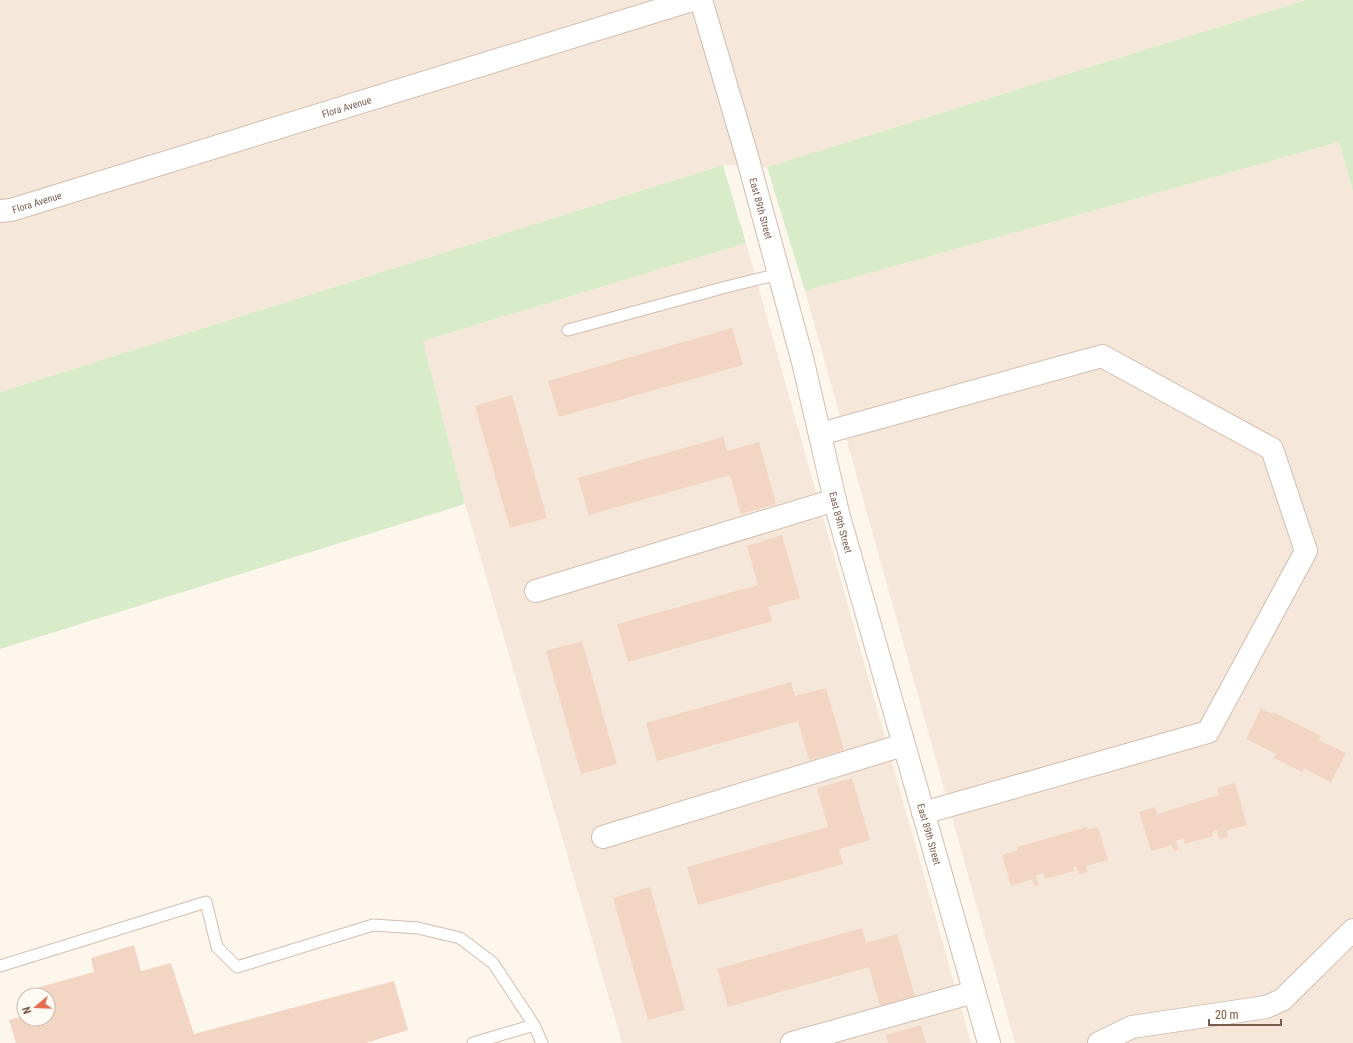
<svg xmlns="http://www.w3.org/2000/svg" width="1353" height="1043" font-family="'Roboto Condensed',sans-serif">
<rect width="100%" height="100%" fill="#fdf6ec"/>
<path fill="#f5e8da" d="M0 0H1306L767 167 723 165 0 392Z
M1339 142 1353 192V1043H1015L805 291Z
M746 243 906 812 971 1043H622L465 504 423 341Z"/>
<path fill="#d8ecc9" d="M1306 0H1353V192L1339 142 805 291 767 167Z
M723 165 746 243 423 341 465 504 0 649V392Z"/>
<path fill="#f3d5c3" d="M732 328 743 365 559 417 548 381Z
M512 395 547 518 510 528 475 406Z
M723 437 727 451 759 442 776 504 741 514 730 475 589 515 578 478Z
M782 535 800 598 768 607 772 621 628 662 617 624 758 585 747 546Z
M582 641 617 764 581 774 546 651Z
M791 682 795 696 826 688 844 750 809 760 798 721 657 761 646 723Z
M1261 708 1272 714 1273 712 1321 736 1319 740 1346 753 1331 783 1304 768 1302 772 1274 758 1276 754 1246 739Z
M852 778 870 840 839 849 843 864 698 905 687 867 828 827 817 788Z
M1235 783 1247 825 1226 831 1228 837 1219 839 1217 830 1212 832 1213 836 1185 844 1183 838 1176 841 1178 850 1174 851 1172 845 1151 851 1139 812 1155 807 1157 814 1219 795 1217 788Z
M1087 827V830L1098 827 1108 860 1086 866 1088 872 1079 874 1076 866 1073 867 1074 871 1045 879 1044 873 1036 875 1039 885 1034 886 1033 879 1011 886 1002 855 1018 850 1017 847Z
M650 887 685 1010 648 1020 613 898Z
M862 928 866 943 897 934 915 996 880 1006 869 967 728 1007 717 969Z
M134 945 141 971 171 963 194 1034 394 981 408 1030 366 1043H16L9 1020 24 1016V1019H48V995H31L29 990 94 972 91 958Z
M921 1025 926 1043H888L886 1035Z"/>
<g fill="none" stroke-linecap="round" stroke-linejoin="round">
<defs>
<path id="service" d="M568 330 726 287 779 274
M0 966 206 902 217 947 237 967 373 925 418 928 460 938 493 963 534 1025 542 1043
M473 1043 534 1025"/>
<g id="minor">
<path id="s1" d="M701 0 747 156 803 362 838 513 989 1043"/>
<path id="s2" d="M0 211 11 210 692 0"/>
<path d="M820 434 1102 356 1272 449 1306 551 1208 732 923 813"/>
<path d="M536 591 835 500"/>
<path d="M603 837 903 745"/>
<path d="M792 1043 974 992"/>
<path d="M1099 1043 1132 1027 1266 1007 1282 1000 1353 930"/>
</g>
</defs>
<use href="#service" stroke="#d1beb0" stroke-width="13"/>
<use href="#minor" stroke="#d1beb0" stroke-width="24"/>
<use href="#service" stroke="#fff" stroke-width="11"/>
<use href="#minor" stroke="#fff" stroke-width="22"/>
</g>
<g text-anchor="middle" stroke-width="4" stroke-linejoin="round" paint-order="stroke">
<g font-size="10" fill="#7a5c4d" stroke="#fffaf3">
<text dy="4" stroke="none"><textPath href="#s2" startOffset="362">Flora Avenue</textPath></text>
<text dy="4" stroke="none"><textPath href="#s2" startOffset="38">Flora Avenue</textPath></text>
<text dy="4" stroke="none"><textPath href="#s1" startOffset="217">East 89th Street</textPath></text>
<text dy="4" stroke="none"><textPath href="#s1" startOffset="541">East 89th Street</textPath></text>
<text dy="4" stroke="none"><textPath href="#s1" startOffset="865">East 89th Street</textPath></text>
</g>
</g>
<g transform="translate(36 1007) rotate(251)"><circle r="19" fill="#fffaf3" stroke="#cabbb1"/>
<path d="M0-3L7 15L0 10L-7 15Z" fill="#e76f51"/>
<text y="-6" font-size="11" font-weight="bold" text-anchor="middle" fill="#7a5c4d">N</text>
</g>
<path d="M1209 1019v6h72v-6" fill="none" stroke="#7a5c4d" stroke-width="2"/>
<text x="1215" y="1019" font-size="12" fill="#7a5c4d" stroke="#fffaf3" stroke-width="3" paint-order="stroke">20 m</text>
</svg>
